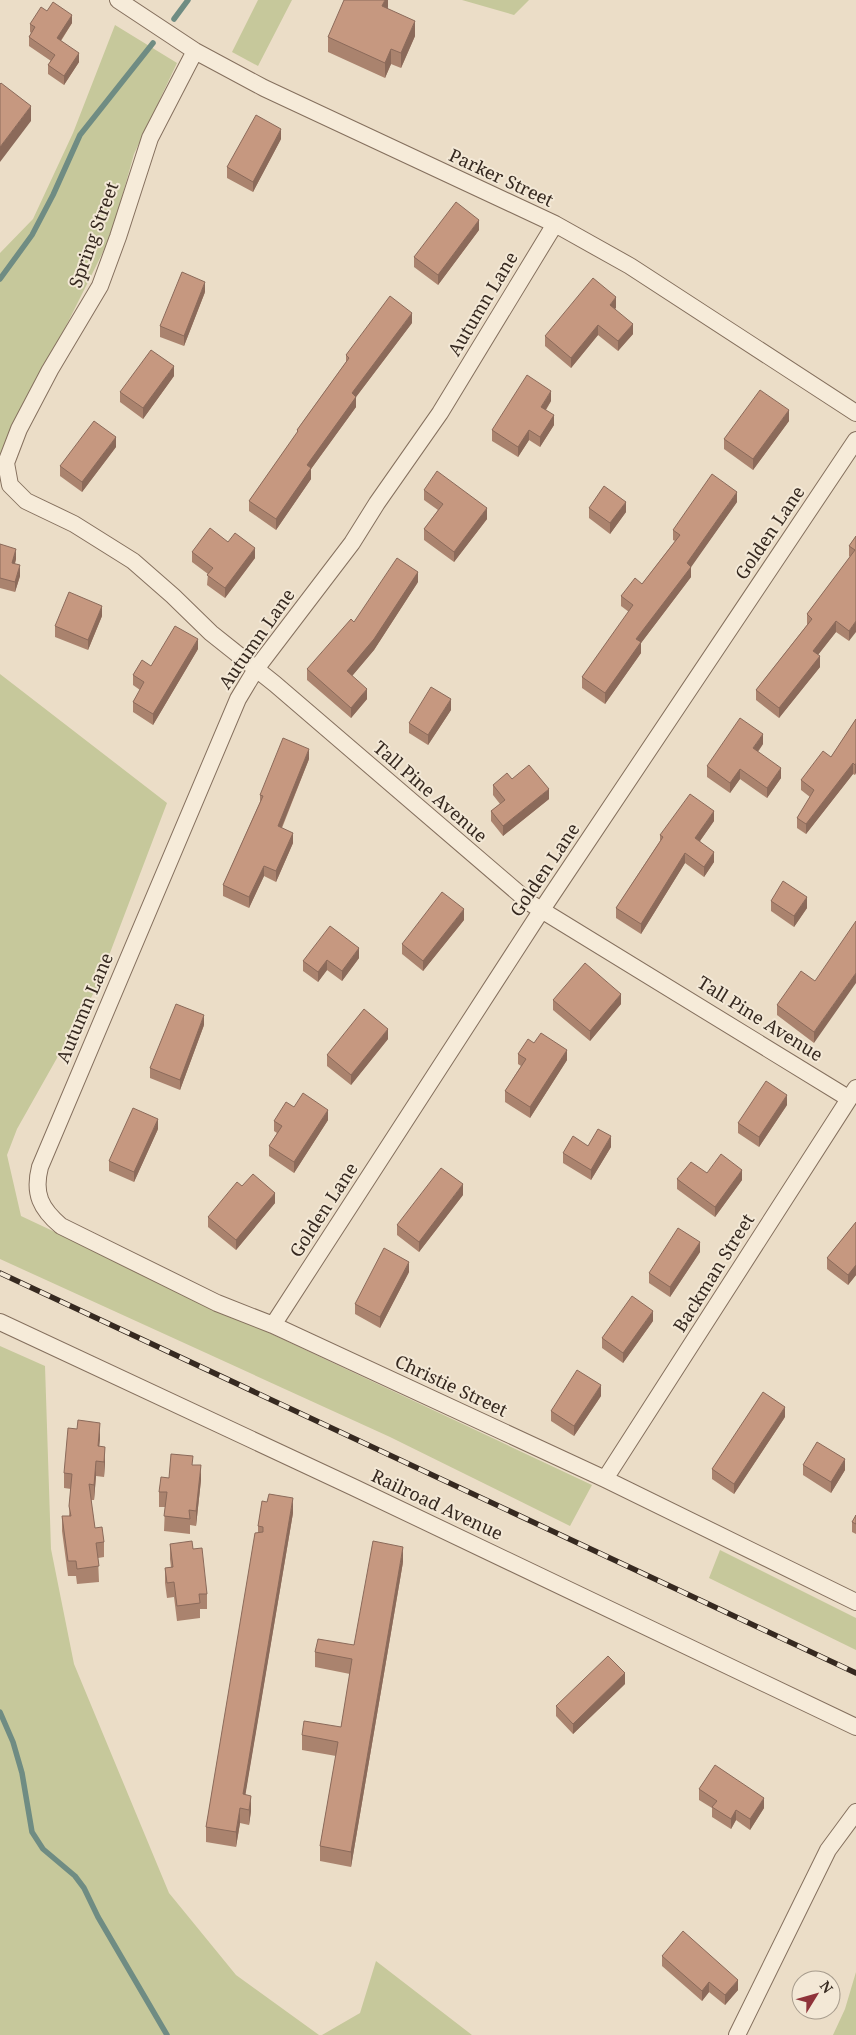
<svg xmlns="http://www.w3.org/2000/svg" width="856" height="2035" font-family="'Noto Serif',serif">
<rect width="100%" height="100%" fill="#ebddc7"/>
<path fill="#c6c89b" d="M258 0H292L258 66 232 52Z
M462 0H529L514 15Z
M115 25 177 63 134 154 111 236 0 458V253L33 219 73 133Z
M0 674 167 803 97 987 17 1129 7 1155 21 1216 592 1485 570 1526 390 1437 0 1259Z
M0 1346 45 1366 51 1549 74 1664 169 1893 236 1975 319 2035H0Z
M720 1550 856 1618V1650L709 1578Z
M376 1961 472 2035H322L360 2013Z
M856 1972V2035H833L845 2009Z"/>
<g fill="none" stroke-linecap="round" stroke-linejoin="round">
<path stroke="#6f8c83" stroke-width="5.5" d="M174 19 188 0
M0 279 32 235 53 195 80 135 153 43
M0 1712 13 1742 22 1773 32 1832 43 1849 75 1876 84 1888 98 1917 167 2035"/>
<defs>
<path id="minor" d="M118 0 195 51 264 88 555 224 630 266 856 413
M195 51 150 138 118 237 100 286 50 370 19 429 6 463 10 485 26 501 74 524 133 561 173 596 211 633 275 684 530 903 848 1098
M555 224 440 413 377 503 352 543 256 669 238 699 40 1167C33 1194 41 1209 61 1226L217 1303 273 1325 605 1479 856 1602
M0 1322 353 1487 856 1727
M273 1325 541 911 856 440
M605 1479 856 1088
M737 2035 828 1850 856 1812"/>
</defs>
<use href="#minor" stroke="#85705e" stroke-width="18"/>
<use href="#minor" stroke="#f6ebd9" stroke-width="16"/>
<defs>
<path id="rail" d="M0 1273 856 1673"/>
</defs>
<use href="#rail" stroke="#362920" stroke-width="5.5"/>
<use href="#rail" stroke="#f3e8d6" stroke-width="4" stroke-dasharray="11" stroke-linecap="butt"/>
</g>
<path fill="#aa836e" d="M388 0V9L415 36 401 68 391 64 385 78 328 52V37Z
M47 11 72 23 61 41 79 62 64 85 48 74V65L51 61 29 46V37L31 33 30 32V24Z
M281 139 253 192 227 178V167Z
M479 230 438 285 414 267V257Z
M205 292 184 346 160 337V326Z
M616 308 614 309 633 334 618 351 598 335 571 368 545 346V336Z
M412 323 356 397V407L311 469V479L276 530 249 511V501L297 433V430L346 362V355Z
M174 376 143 419 120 402V392Z
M551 401 546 410 554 425 540 447 529 440 518 457 492 441V430Z
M789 421 753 470 724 449V439Z
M116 447 82 492 60 476V466Z
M424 490 487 519 454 562 424 540V529L438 510 424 500Z
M737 502 691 566V577L641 643V653L605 704 582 688V677L629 612 621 606V596L642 584 675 541 673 540V530Z
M589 508 626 512 610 534 589 518Z
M856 536 849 641 836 632 818 655 820 667 779 718 756 700V690L807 625V614L850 557 849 556V546Z
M228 542 255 558 225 598 207 585 208 574 192 562V552Z
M0 544 16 559 15 564 20 576 15 592 0 588Z
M418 582 374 650 352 676 367 699 351 718 307 680V669L354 622Z
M102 616 88 650 55 637V626Z
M198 649 153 725 133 712V702L140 690 133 685V675L151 666Z
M451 710 428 745 409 733V723Z
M856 719 855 775 853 774 806 834 797 828V818L810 797 801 790V780L831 757Z
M763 744 758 752 781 778 767 798 740 779 730 793 707 777V766Z
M309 759 282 828 293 843 276 882 264 876 249 908 223 896V885L260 802V795Z
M512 779 549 799 503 836 491 821V811L500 804 493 795V785Z
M714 821 700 841 714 862 704 877 685 863 641 934 616 918V908L660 841V835Z
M771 901 807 908 794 927 771 911Z
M464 920 423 971 402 954V944Z
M359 958 342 981 327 970 318 982 303 971V961Z
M815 981 814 1043 777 1015V1005Z
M553 1000 621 1004 590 1041 553 1010Z
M204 1025 180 1090 150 1078V1068Z
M388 1039 351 1085 327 1066V1055Z
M534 1043 567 1060 530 1118 505 1102V1091L521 1066 518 1064V1054Z
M787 1105 759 1147 738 1133V1123Z
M294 1107 328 1120 294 1173 269 1156V1146L277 1133 274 1131V1121Z
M158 1129 134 1182 109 1171V1161Z
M588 1146 611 1147 591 1180 563 1163V1153Z
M707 1173 742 1180 715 1217 677 1189V1179Z
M242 1186 275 1203 236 1250 208 1227V1217Z
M463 1195 419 1252 397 1235V1225Z
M856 1222V1275L848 1285 827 1269V1258Z
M700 1252 670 1297 649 1283V1273Z
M409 1272 380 1328 355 1314V1304Z
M653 1321 623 1363 602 1348V1338Z
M601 1396 574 1436 551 1421V1411Z
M785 1417 734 1494 712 1479V1469Z
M100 1438 99 1446 105 1462 104 1477 96 1476 94 1500H91L95 1528 104 1542V1557L98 1558 99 1582 77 1584 76 1576H68L62 1531V1516H69L71 1489 64 1488V1473Z
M193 1465 201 1480 196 1526 190 1525V1534L164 1531 165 1507H159V1492L169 1478Z
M803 1465 845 1470 831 1493 803 1475Z
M293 1513 245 1795 251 1811 249 1825 240 1823 236 1847 206 1842V1827L258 1533V1526Z
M856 1515V1534L852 1532V1522Z
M170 1544 193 1549 207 1594V1609H200V1618L177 1621 174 1597 167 1598 165 1583V1568L171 1567 170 1559Z
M403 1562 351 1867 320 1861V1846L336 1756 302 1750V1735L341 1727 350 1674 315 1667V1652L354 1645Z
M625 1684 573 1734 556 1716V1706Z
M699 1789 764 1808 750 1830 736 1820 731 1829 712 1817V1808L699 1800Z
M662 1956 738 1990 725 2005 709 1992 702 2001 662 1966Z"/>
<path fill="#8b6a5a" d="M385 0H388V7L382 21V6Z
M72 15V23L57 46V38Z
M415 21V36L401 68V53Z
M391 49V64L385 78V63Z
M79 53V62L64 85V76Z
M31 106V121L0 162V147Z
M281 129V139L253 192V182Z
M479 220V230L438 285V275Z
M205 282V292L184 346V336Z
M616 297V308L610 315V305Z
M412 313V323L356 397V407L311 469V479L276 530V519L307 465 352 393Z
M633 324V334L618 351V341Z
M598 325V335L571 368V358Z
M174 366V376L143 419V408Z
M551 391V401L541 417V407Z
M789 410V421L753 470V459Z
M554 415V425L540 447V437Z
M529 430V440L518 457V447Z
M116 437V447L82 492V482Z
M737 492V502L687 573V563Z
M626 502V512L610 534V523Z
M487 508V519L454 562V552Z
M255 548V558L225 598V588Z
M16 549V559L12 573V563Z
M20 565V576L15 592V582Z
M691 567V577L641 643V653L605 704V693L636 639Z
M418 572V582L374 650 347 682V671Z
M102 606V616L88 650V640Z
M836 621V632L813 661V651Z
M856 621V632L849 641V631Z
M198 639V649L153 725V714Z
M820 656V667L779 718V708Z
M367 689V699L351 718V708Z
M451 699V710L428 745V735Z
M763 734V744L753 758V748Z
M309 749V759L278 836V826Z
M853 763V774L806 834V824Z
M856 763V773L855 775V765Z
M781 768V778L767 798V788Z
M740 769V779L730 793V783Z
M549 789V799L503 836V826Z
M714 811V821L695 848V838Z
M293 833V843L276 882V871Z
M714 852V862L704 877V867Z
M685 853V863L641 934V924Z
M264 866V876L249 908V897Z
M807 897V908L794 927V916Z
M464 909V920L423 971V961Z
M359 948V958L342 981V971Z
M327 960V970L318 982V972Z
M856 973V983L814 1043V1032Z
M621 994V1004L590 1041V1031Z
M204 1015V1025L180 1090V1080Z
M388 1029V1039L351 1085V1075Z
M567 1050V1060L530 1118V1107Z
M787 1095V1105L759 1147V1137Z
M328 1110V1120L294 1173V1162Z
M158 1119V1129L134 1182V1172Z
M611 1136V1147L591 1180V1170Z
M742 1170V1180L715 1217V1207Z
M463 1184V1195L419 1252V1242Z
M275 1193V1203L236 1250V1240Z
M700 1242V1252L670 1297V1287Z
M409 1262V1272L380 1328V1317Z
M856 1265V1275L848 1285V1275Z
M653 1311V1321L623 1363V1353Z
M601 1385V1396L574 1436V1426Z
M785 1407V1417L734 1494V1484Z
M100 1423V1438L98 1461V1446Z
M105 1447V1462L104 1477V1462Z
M845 1459V1470L831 1493V1482Z
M96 1461V1476L94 1500V1485Z
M201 1465V1480L196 1526V1511Z
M293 1498V1513L243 1809V1794Z
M403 1547V1562L351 1867V1852Z
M625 1673V1684L573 1734V1724Z
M251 1796V1811L249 1825V1810Z
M764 1798V1808L750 1830V1819Z
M240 1808V1823L236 1847V1832Z
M736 1810V1820L731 1829V1819Z
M738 1980V1990L725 2005V1995Z
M709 1982V1992L702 2001V1991Z"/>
<path fill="#c69880" stroke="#8b6a5a" d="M344 0H385L382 6 415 21 401 53 391 49 385 63 328 37Z
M53 2 72 15 57 38 79 53 64 76 48 65 55 55 29 37 35 27 30 24 41 7 47 11Z
M1 83 31 106 0 147V84Z
M256 115 281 129 253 182 227 167Z
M456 202 479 220 438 275 414 257Z
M182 272 205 282 184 336 160 326Z
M593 278 616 297 610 305 633 324 618 341 598 325 571 358 545 336Z
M390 296 412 313 352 393 356 397 307 465 311 468 276 519 249 501 298 431 297 430 349 358 346 355Z
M151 350 174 366 143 408 120 392Z
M527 375 551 391 541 407 554 415 540 437 529 430 518 447 492 430Z
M760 390 789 410 753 459 724 439Z
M94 421 116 437 82 482 60 466Z
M437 471 487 508 454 552 424 529 443 504 424 490Z
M712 474 737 492 687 563 691 567 636 639 641 642 605 693 582 677 633 605 621 596 635 578 642 584 680 535 673 530Z
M604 486 626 502 610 523 589 508Z
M210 528 228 542 235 533 255 548 225 588 207 575 213 568 192 552Z
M856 536V621L849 631 836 621 813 651 820 656 779 708 756 690 812 619 807 614 855 550 849 546Z
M0 544 16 549 12 563 20 565 15 582 0 578Z
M397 558 418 572 374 639 347 671 367 689 351 708 307 669 351 619 354 622Z
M69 592 102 606 88 640 55 626Z
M175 626 198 639 153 714 133 702 144 682 133 675 142 660 151 666Z
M431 687 451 699 428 735 409 723Z
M740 718 763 734 753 748 781 768 767 788 740 769 730 783 707 766Z
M856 719V763L855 765 853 763 806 824 797 818 814 790 801 780 823 751 831 757Z
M283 738 309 749 278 826 293 833 276 871 264 866 249 897 223 885 263 796 260 795Z
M529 765 549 789 503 826 491 811 505 800 493 785 507 773 512 779Z
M690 794 714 811 695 838 714 852 704 867 685 853 641 924 616 908 663 837 660 835Z
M783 881 807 897 794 916 771 901Z
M442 892 464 909 423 961 402 944Z
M856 921V973L814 1032 777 1005 801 971 815 981Z
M330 926 359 948 342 971 327 960 318 972 303 961Z
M585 963 621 994 590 1031 553 1000Z
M176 1004 204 1015 180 1080 150 1068Z
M364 1009 388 1029 351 1075 327 1055Z
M541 1033 567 1050 530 1107 505 1091 526 1059 518 1054 528 1039 534 1043Z
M766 1081 787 1095 759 1137 738 1123Z
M303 1093 328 1110 294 1162 269 1146 282 1126 274 1121 286 1102 294 1107Z
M133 1108 158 1119 134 1172 109 1161Z
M598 1129 611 1136 591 1170 563 1153 573 1136 588 1146Z
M721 1154 742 1170 715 1207 677 1179 691 1162 707 1173Z
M441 1168 463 1184 419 1242 397 1225Z
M253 1174 275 1193 236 1240 208 1217 237 1182 242 1186Z
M856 1222V1265L848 1275 827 1258Z
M678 1228 700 1242 670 1287 649 1273Z
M384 1248 409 1262 380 1317 355 1304Z
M632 1296 653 1311 623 1353 602 1338Z
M577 1370 601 1385 574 1426 551 1411Z
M763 1392 785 1407 734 1484 712 1469Z
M78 1420 100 1423 98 1446 105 1447 104 1462 96 1461 94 1485 89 1484 95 1528 102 1527 104 1542 96 1543 99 1566 77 1569 76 1561H68L62 1516H71L69 1506 72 1474 64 1473 68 1428 77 1429Z
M817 1442 845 1459 831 1482 803 1465Z
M171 1454 193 1456 192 1465H201L196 1511 189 1510 190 1519 164 1516 167 1492H159L161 1477 169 1478Z
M269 1494 293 1498 243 1794 251 1796 249 1810 240 1808 236 1832 206 1827 255 1533 263 1532V1527L258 1526 262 1501 267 1502Z
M856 1515V1524L852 1522Z
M192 1541 193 1549 202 1548 207 1594H199L200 1603 177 1606 174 1582 167 1583 165 1568 173 1567 170 1544Z
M373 1541 403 1547 351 1852 320 1846 338 1742 302 1735 304 1721 341 1727 352 1659 315 1652 318 1639 354 1645Z
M608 1656 625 1673 573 1724 556 1706Z
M715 1765 764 1798 750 1819 736 1810 731 1819 712 1807 717 1801 699 1789Z
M683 1931 738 1980 725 1995 709 1982 702 1991 662 1956Z"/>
<g text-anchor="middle" stroke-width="4" stroke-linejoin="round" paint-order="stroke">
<g font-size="18" fill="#362920" stroke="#f3e8d6">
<text transform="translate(501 178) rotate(25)" y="6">Parker Street</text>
<text transform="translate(94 235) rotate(-70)" y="6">Spring Street</text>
<text transform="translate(483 304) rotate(-59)" y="6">Autumn Lane</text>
<text transform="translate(770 533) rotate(-56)" y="6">Golden Lane</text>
<text transform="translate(257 639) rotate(-55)" y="6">Autumn Lane</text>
<text transform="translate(430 792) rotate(41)" y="6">Tall Pine Avenue</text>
<text transform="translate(545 870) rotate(-56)" y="6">Golden Lane</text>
<text transform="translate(85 1008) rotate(-67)" y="6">Autumn Lane</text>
<text transform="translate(760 1019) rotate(32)" y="6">Tall Pine Avenue</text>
<text transform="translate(324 1210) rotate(-57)" y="6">Golden Lane</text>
<text transform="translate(714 1273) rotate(-58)" y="6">Backman Street</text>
<text transform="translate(451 1386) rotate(25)" y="6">Christie Street</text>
<text transform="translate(437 1505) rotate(25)" y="6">Railroad Avenue</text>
</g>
</g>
<g transform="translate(816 1995) rotate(53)"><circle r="24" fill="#f3e8d6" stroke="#a79c8d"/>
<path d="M0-4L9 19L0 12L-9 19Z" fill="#8f333a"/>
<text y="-8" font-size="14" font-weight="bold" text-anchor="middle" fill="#362920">N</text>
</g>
</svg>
